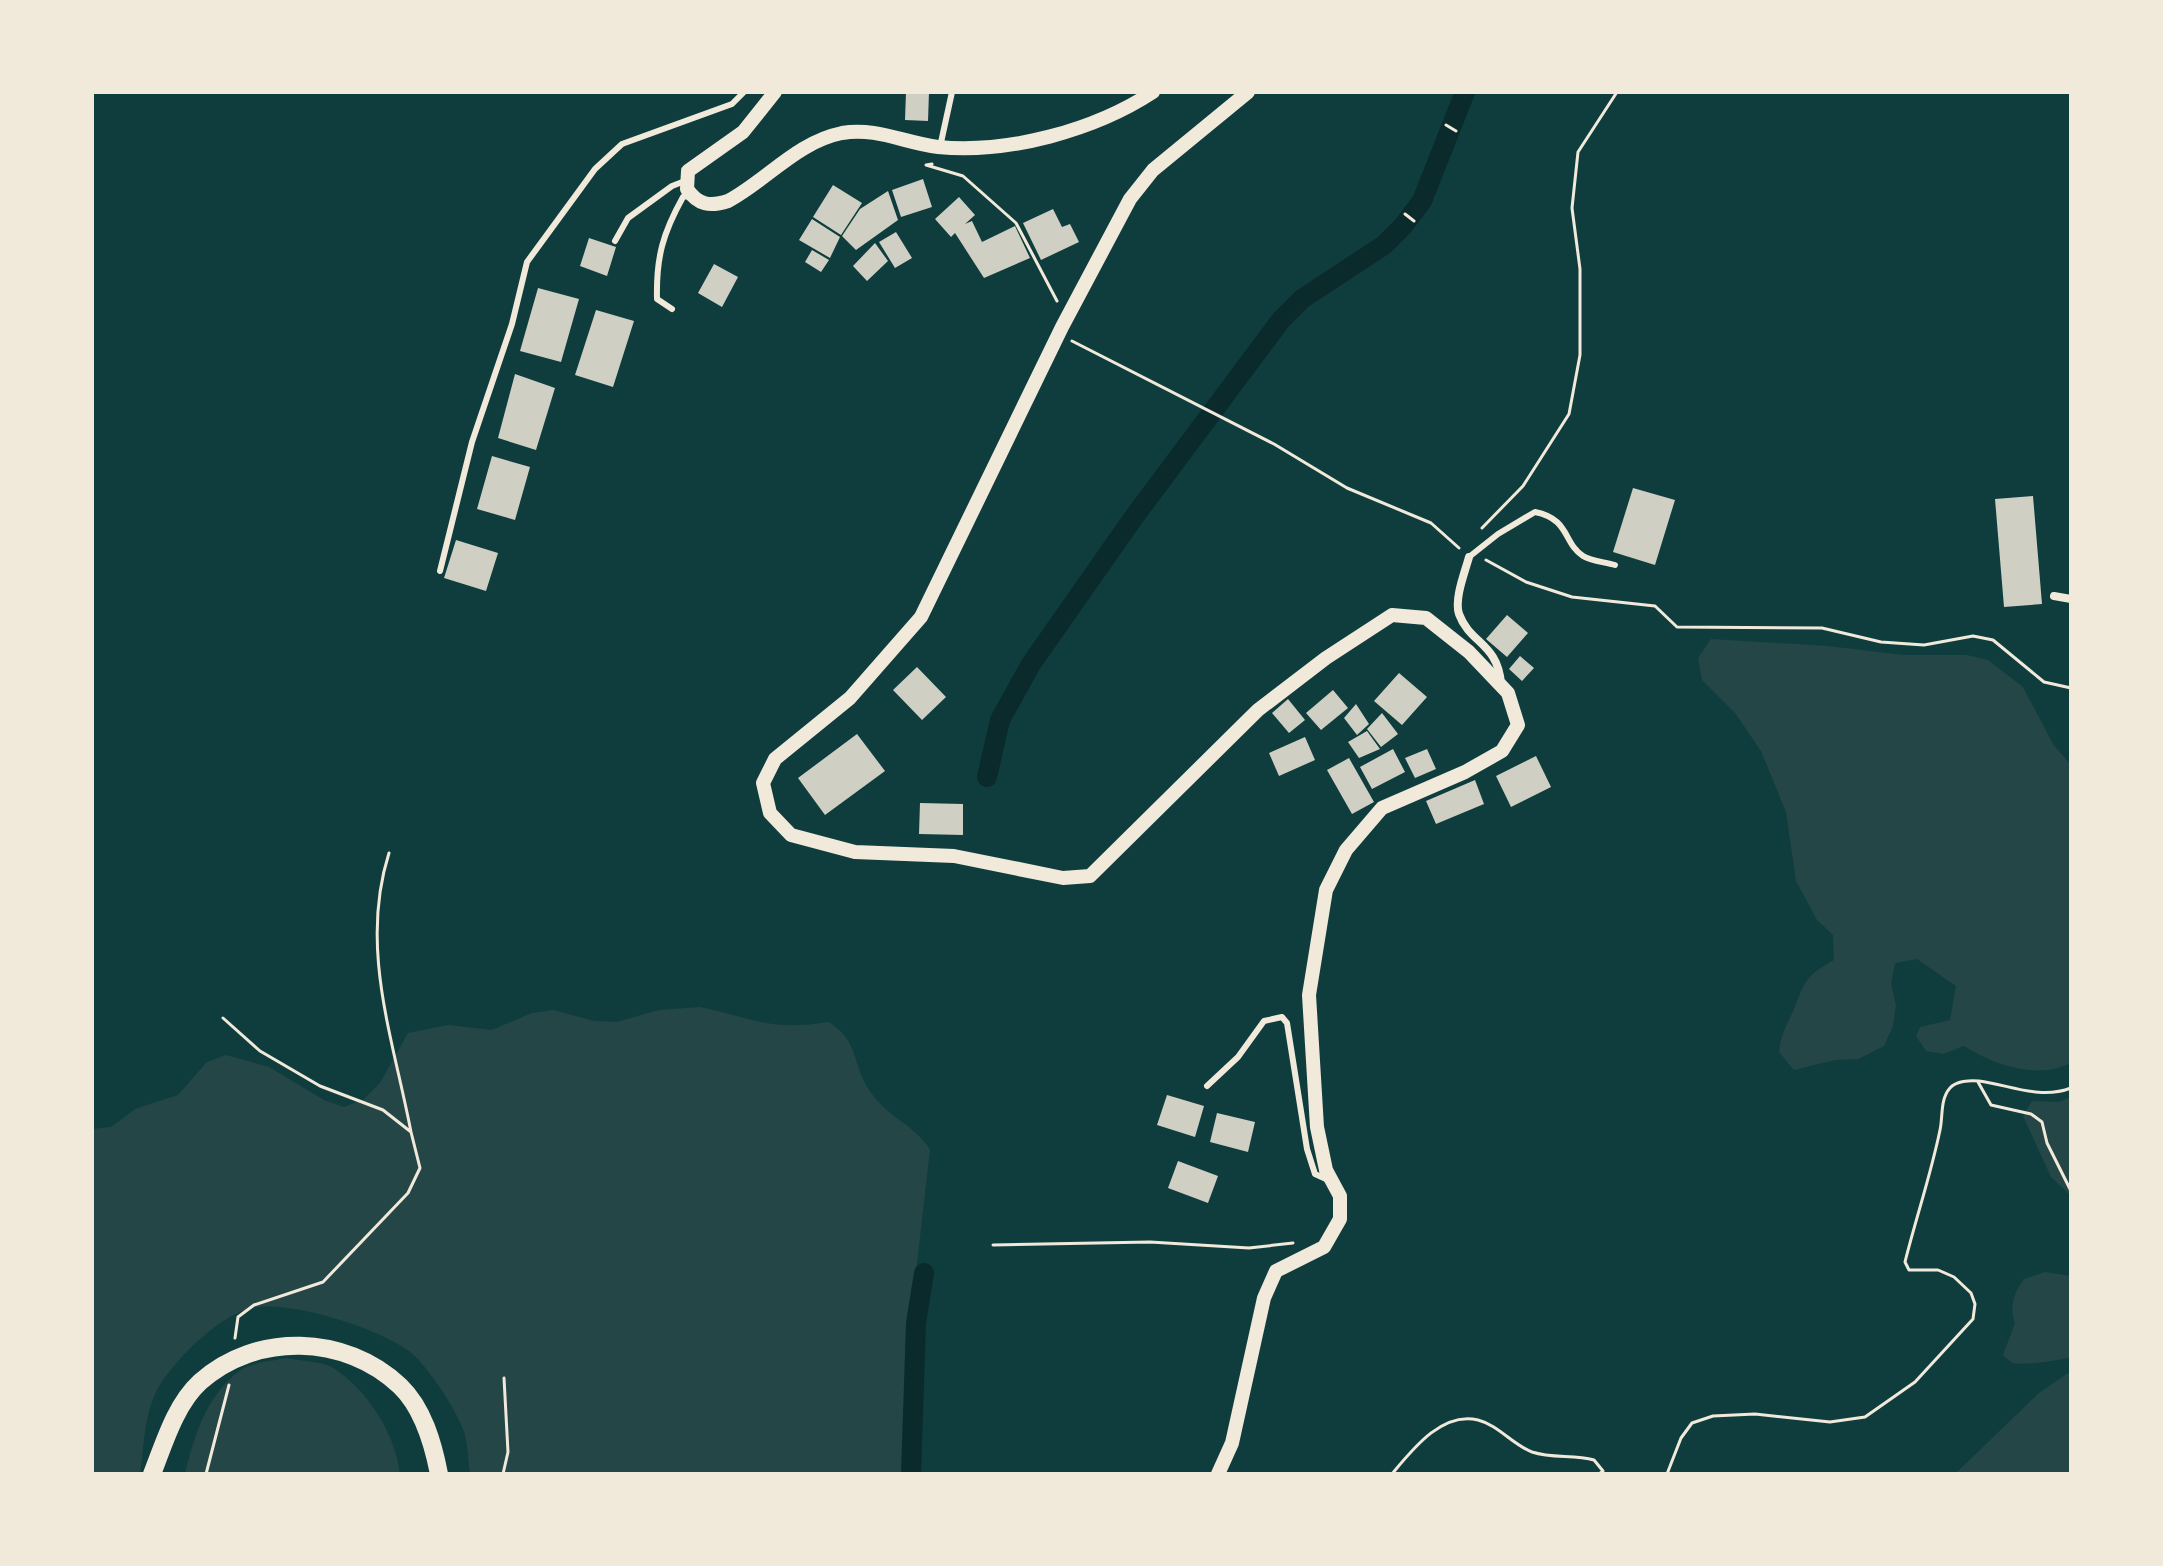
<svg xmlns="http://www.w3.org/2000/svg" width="2163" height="1566" font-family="Raleway,sans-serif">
<rect width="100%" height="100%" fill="#0f3d3e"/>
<path fill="#244646" d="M1711 639 1828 646 1903 655H1967L1988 660 2023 687 2053 744 2071 765V1063C2037 1080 1994 1065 1964 1046L1943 1054 1926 1051 1916 1036 1920 1027 1950 1020 1956 986 1917 959 1895 963 1891 984 1896 1005 1893 1026 1884 1046 1858 1059 1835 1060 1794 1070 1779 1052C1781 1033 1787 1025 1794 1009 1806 979 1805 977 1834 960L1833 935 1817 920 1796 881 1786 812 1761 751 1735 713 1702 680 1698 658Z
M700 1007C756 1019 769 1031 829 1022 861 1043 851 1066 872 1094 888 1117 914 1125 930 1149L912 1308 910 1416 903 1474H470C468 1461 468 1444 464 1432 457 1410 427 1365 409 1351 377 1328 298 1303 258 1307 223 1310 173 1361 157 1390 144 1415 144 1447 140 1474H92V1129L111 1127 135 1109 178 1095 207 1062 226 1055 269 1067 324 1100 344 1107 364 1099 380 1083 408 1033 448 1025 492 1030 532 1013 553 1010 594 1021 617 1022 659 1010Z
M2071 1097V1196L2051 1177 2023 1116 2032 1101 2059 1102Z
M2045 1272 2071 1276V1357C2064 1360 2020 1366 2013 1363 2010 1362 2006 1358 2003 1355L2015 1323C2009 1306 2014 1293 2024 1279Z
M286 1358C300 1361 324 1361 335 1369 368 1391 396 1435 400 1474H185C194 1435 208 1391 244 1368 255 1362 273 1361 286 1358Z
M2071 1371V1474H1955L2039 1393Z"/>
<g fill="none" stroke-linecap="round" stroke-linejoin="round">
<path stroke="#0a2a2b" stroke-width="20" d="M987 777 1000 720 1031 664 1134 517 1281 320 1302 299 1384 245 1403 226 1422 201 1465 92
M911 1474 916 1323 924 1273"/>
</g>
<path fill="#cfcfc3" d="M906 92H929L928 121 905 120Z
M923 179 932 207 901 217 892 190Z
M833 185 862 203 841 235 813 217Z
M888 191 898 220 856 250 842 236 860 209Z
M959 197 975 215 965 224 972 221 982 242 1015 226 1030 258 984 278 955 233 951 237 935 219Z
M1053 209 1062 227 1070 224 1079 242 1041 260 1023 223Z
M812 219 840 237 830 258 799 240Z
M896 232 912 258 895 268 879 242Z
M589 238 616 247 607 276 580 266Z
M875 243 888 261 867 281 853 266Z
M812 250 829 260 821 272 805 262Z
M714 264 738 277 722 307 698 293Z
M538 288 579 299 561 362 520 351Z
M596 310 634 321 613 387 575 375Z
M515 374 555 388 536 450 498 438Z
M492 456 530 467 515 520 477 509Z
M1633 488 1675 500 1655 565 1613 552Z
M2033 496 2042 604 2004 607 1995 499Z
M456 540 498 553 486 591 444 578Z
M1507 615 1528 633 1507 657 1486 639Z
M1520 656 1534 668 1522 681 1509 669Z
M917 667 946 697 922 720 893 690Z
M1399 673 1427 697 1402 725 1374 701Z
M1333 690 1348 708 1321 730 1306 713Z
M1288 699 1305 720 1289 733 1272 713Z
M1356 704 1369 724 1357 735 1344 718Z
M1382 713 1398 734 1381 747 1367 729Z
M1367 731 1380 749 1359 758 1348 742Z
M857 734 885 771 825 815 798 778Z
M1305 737 1315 760 1279 776 1269 753Z
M1393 749 1405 772 1372 789 1360 767Z
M1427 749 1436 769 1415 778 1405 758Z
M1536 756 1551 787 1511 807 1496 776Z
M1349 758 1374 802 1352 814 1327 770Z
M1475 780 1484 804 1436 824 1426 801Z
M920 803 963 804V835L919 834Z
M1167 1095 1204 1106 1195 1137 1157 1125Z
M1217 1113 1255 1122 1248 1152 1210 1142Z
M1178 1161 1218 1176 1208 1203 1168 1188Z"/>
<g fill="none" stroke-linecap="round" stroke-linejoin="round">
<path stroke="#f1e9da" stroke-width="3" d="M1446 125 1456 131
M932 164 926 165 963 176 1016 223 1057 301
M1405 214 1414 221
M1072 341 1274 444 1347 488 1431 523 1459 548
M1482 528 1523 486 1569 414 1580 355V269L1572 208 1578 152 1617 92
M1486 560 1526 582 1572 597 1655 606 1677 627 1822 628 1881 642 1924 645 1973 636 1993 640 2044 682 2071 688
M389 853C359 947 393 1038 411 1132
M223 1018 260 1051 320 1086 383 1110 411 1132 420 1168 408 1193 323 1282 254 1305 238 1317 235 1338
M1978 1082 1991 1105 2031 1114 2042 1122 2047 1143 2071 1191
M993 1245 1150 1242 1249 1248 1293 1243
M206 1474 229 1385
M503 1474 508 1452 504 1378
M1392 1474C1412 1450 1442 1411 1478 1420 1498 1425 1513 1445 1532 1452 1553 1459 1574 1454 1594 1460L1603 1471 1599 1474
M1667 1474 1681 1438 1692 1423 1713 1416 1755 1414 1830 1422 1865 1417 1915 1382 1973 1319 1975 1304 1971 1293 1954 1277 1938 1270H1909L1905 1262C1916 1218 1931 1174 1940 1130 1943 1117 1940 1099 1950 1088 1956 1081 1970 1080 1979 1081 2010 1085 2040 1100 2071 1088"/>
<path stroke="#f1e9da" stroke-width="6" d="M940 147 952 92
M615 241 628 218 672 186 685 181
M672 309 657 299C656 257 663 233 683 197L690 195
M1469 557 1498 534 1535 512C1570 519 1563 543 1583 556 1591 561 1605 562 1615 565
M440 571 472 442 512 324 527 262 595 169 622 144 732 104 744 92
M1207 1086 1238 1057 1264 1021 1282 1017 1287 1023 1307 1149 1315 1174 1326 1179"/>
<path stroke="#f1e9da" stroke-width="8" d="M1469 557C1465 572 1454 599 1459 614 1470 644 1498 643 1501 684
M2054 596 2071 599"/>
<path stroke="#f1e9da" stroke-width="14" d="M775 92 743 132 688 171 687 189C698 205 710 207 728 201 767 180 797 142 842 133 876 127 905 143 938 147 1009 154 1095 130 1153 92
M1218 1474 1232 1443 1264 1298 1276 1271 1324 1247 1340 1219V1196L1326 1170 1317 1127 1309 995 1326 890 1346 850 1382 808 1465 772 1502 751 1518 725 1508 693 1469 652 1426 618 1392 615 1326 658 1258 710 1090 876 1063 878 954 856 855 852 791 835 770 813 763 783 775 759 850 698 921 617 1062 327 1130 199 1153 170 1248 92"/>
<path stroke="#f1e9da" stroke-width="18" d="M152 1474C164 1444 175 1405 200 1382 256 1332 345 1334 400 1386 423 1408 433 1443 439 1474"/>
</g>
<rect width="2163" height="1566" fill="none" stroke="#f1e9da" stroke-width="188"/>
</svg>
